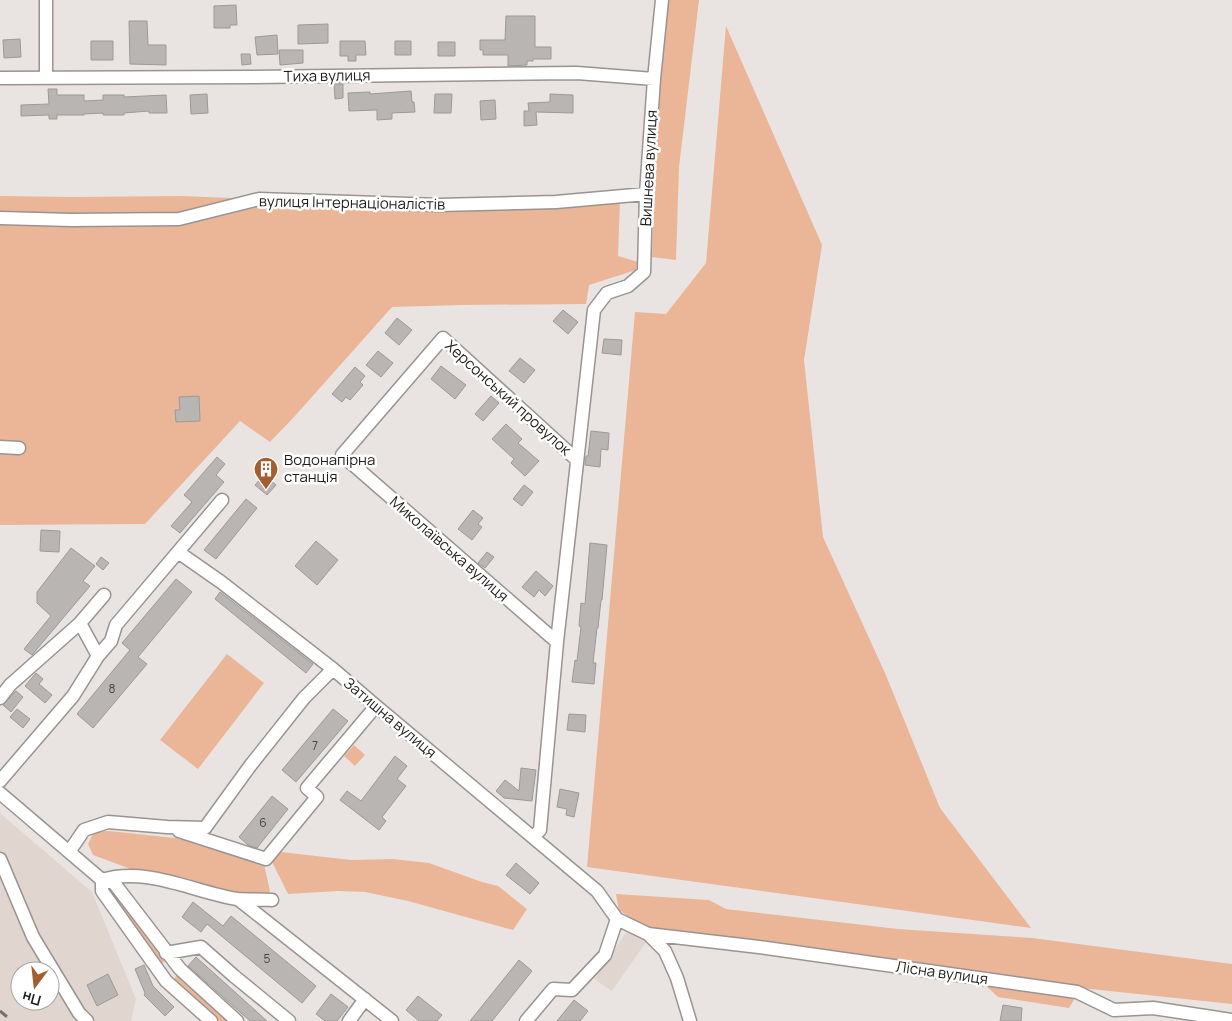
<svg xmlns="http://www.w3.org/2000/svg" width="1232" height="1021" font-family="Manrope,sans-serif">
<rect width="100%" height="100%" fill="#e9e4e1"/>
<path fill="#e1d5cf" fill-rule="evenodd" d="M0 813 92 892 136 999 131 1021H0ZM20 971H50V1001H20Z
M628 930 646 942 612 991 594 979Z"/>
<path fill="#eab697" d="M667 0H699L679 167 676 260 652 257 658 98Z
M726 26 822 245 804 360 823 537 885 673 940 808 1031 928 587 867 635 312 666 314 706 263Z
M640 188 639 200H620L618 256 638 262 636 270 589 285 586 304 462 305 392 307 294 417 270 442 240 421 145 524 0 525V196L73 197 181 196 259 199 426 201 563 196Z
M227 654 264 683 198 769 160 740Z
M354 745 365 755 355 766 344 756Z
M109 831 175 838 263 860 270 891 265 897 223 891 139 872 93 855 88 844 94 832Z
M281 852 351 860 393 859 429 863 482 882 498 886 527 909 513 930 408 901 365 892 338 891 288 894 270 858Z
M111 886 166 960 160 965 105 890Z
M616 894 709 900 726 909 898 929 1032 938 1232 964V1004L1081 988 1069 1008 998 997 971 972 649 930 619 910Z
M177 975 229 1021H219L173 980Z"/>
<path fill="#b9b5b2" stroke="#9d9996" d="M236 5 237 25H230V28H214V6Z
M506 16H535V47H551V59H533V61H527V65L508 66V55H483V50H480V40H505Z
M129 21H147L148 45H166V65L130 64Z
M328 24V43L298 44V25Z
M277 35 278 54 257 55 255 37Z
M20 39 21 57 4 58 3 40Z
M91 41H113V60H91Z
M340 41H365L366 55H356V61H348V56H340Z
M395 41H411V55H395Z
M438 42H455V56H438Z
M279 50H303V63L280 65Z
M241 54H250L251 64 242 65Z
M334 84H343V98L335 99Z
M48 89H57V95H84V101L103 100V95H124V97L166 95 167 113H149V111L124 113V115H103V113L84 114V115H57V119H49V115L21 116V105L49 104Z
M411 91 412 102H414L415 112 392 113V119L377 120V110L349 111 348 93 370 92V94Z
M207 94 208 113 191 114 190 95Z
M435 94H452L451 113H434Z
M550 94 573 95V113L536 112 537 125 524 126V111H529L528 103 550 102Z
M493 100H495L496 119 481 120 480 101Z
M563 310 578 322 568 334 553 321Z
M397 318 412 330 399 345 385 333Z
M604 339 622 340 621 355 602 353Z
M378 351 393 363 381 377 366 365Z
M520 358 535 370 524 383 509 371Z
M441 366 466 385 455 399 431 379Z
M355 367 365 376 360 382 363 385 350 400 346 397 342 402 332 394Z
M199 396 200 421 176 422 175 410H180L179 397Z
M491 396 499 403 483 421 475 414Z
M506 424 522 439 518 443 539 461 525 476 511 463 514 459 492 439Z
M591 431 609 433 608 450 601 449 600 467 585 465 586 456H588Z
M217 457 225 464 216 475 224 482 180 533 171 526 192 502 184 495Z
M264 475 276 485 267 495 255 485Z
M524 485 533 492 522 506 513 499Z
M246 499 257 508 216 559 204 550Z
M473 510 483 518 478 524 482 527 472 540 458 529Z
M41 530 60 531 59 552 40 551Z
M316 541 338 560 317 585 295 566Z
M590 543 607 545 602 600H601L598 628H597L593 663H596L594 684 572 682 575 660 577 661 581 627 579 626 581 603 585 604Z
M71 548 95 566 83 581 90 586 32 655 24 649 51 616 37 603V592Z
M487 552 494 557 485 568 478 563Z
M101 557 109 563 103 570 96 564Z
M536 571 553 586 545 596 539 590 534 597 522 587Z
M176 579 192 592 138 657 147 664 93 728 77 714 130 650 122 643Z
M220 592 313 664 306 673 215 599Z
M36 673 43 679 39 684 52 695 45 703 25 686Z
M16 691 23 697 11 712 3 705Z
M17 709 30 719 23 728 10 717Z
M333 709 348 721 296 782 282 770Z
M569 714 586 715 585 732 567 730Z
M395 756 407 766 397 779 406 786 382 817 386 821 379 830 340 800 347 791 361 801Z
M521 768 536 770 532 801 504 798 496 791 505 780 519 791Z
M560 789 579 793 574 817 566 815 567 809 557 807Z
M272 796 288 809 257 848 248 845 239 837Z
M516 863 539 883 530 894 506 875Z
M193 902 223 926 231 916 316 986 302 1003 207 924 201 932 182 917Z
M196 957 267 1021H250L188 966Z
M519 960 532 971 492 1021H470Z
M144 965 153 986 174 1007 165 1016 144 995 145 993 135 969Z
M108 974 118 995 97 1006 87 985Z
M331 994 348 1007 337 1021H325L316 1014Z
M418 996 442 1015 437 1021H419L406 1010Z
M574 1000 588 1011 580 1021H557Z
M1003 1005 1022 1008 1021 1021H1000Z"/>
<g fill="none" stroke-linecap="round" stroke-linejoin="round">
<defs>
<path id="minor" d="M46 0V78
M0 78 251 77 577 73 654 79
M0 218 71 220 179 219 259 199 439 205 556 202 646 194
M0 447 19 448
M178 552 221 582 333 669 376 706 597 891 617 919 648 934 665 951 677 978 690 1021
M80 623 98 656
M557 642 342 455 443 338 577 460
M0 698 10 685 80 623 104 595
M0 781 73 696 98 656 111 641 116 625 222 500
M0 793 102 880 114 883 180 969 237 1021
M179 831 266 859 317 797 307 788 376 706
M533 837 540 830 557 642 594 310 607 293 628 286 644 272 646 194 654 79 662 0
M69 852 84 830 108 822 167 827 205 828 250 766 304 698 333 669
M0 859 33 937 79 1013 87 1021
M102 880V891L166 981 211 1021
M102 880C146 866 194 892 237 899 249 900 261 899 272 900
M238 899 392 1021
M648 934 759 947 1077 992 1114 1010 1153 1008 1232 1020
M166 953 201 947 234 976 289 1021
M349 1021 365 999
M526 1021 553 989 572 990 605 955 617 919"/>
</defs>
<use href="#minor" stroke="#999492" stroke-width="15"/>
<use href="#minor" stroke="#fff" stroke-width="12"/>
<path stroke="#767271" stroke-width="3" stroke-dasharray="9 9" stroke-linecap="butt" d="M0 1011 12 1021"/>
</g>
<defs>
<symbol id="building-pin" viewBox="-11 -11 22 30"><path d="M0 17L-7.5 6A9.5 9.5 0 1 1 7.5 6Z" fill="#a35e30" stroke="#fff"/><path d="M-4-6H4V6H1V3H-1V6H-4ZM-2.5-4.3h1.7v1.8h-1.7ZM.8-4.3h1.7v1.8H.8ZM-2.5-1h1.7V.8h-1.7ZM.8-1h1.7V.8H.8Z" fill="#fff"/></symbol>
</defs>
<g fill-rule="evenodd">
<use href="#building-pin" x="252" y="455" width="28" height="38"/>
</g>
<g text-anchor="middle" stroke-width="5" stroke-linejoin="round" paint-order="stroke">
<g font-size="12" fill="#464442">
<text x="112" y="693">8</text>
<text x="315" y="750">7</text>
<text x="263" y="827">6</text>
<text x="267" y="963">5</text>
</g>
<g font-size="15" fill="#201e1d" stroke="#fff">
<text transform="translate(327 76) rotate(-1)" y="5">Тиха вулиця</text>
<text transform="translate(649 168) rotate(-87)" y="5">Вишнева вулиця</text>
<text transform="translate(352 203) rotate(1)" y="5">вулиця Інтернаціоналістів</text>
<text transform="translate(508 398) rotate(42)" y="5">Херсонський провулок</text>
<text transform="translate(449 549) rotate(41)" y="5">Миколаївська вулиця</text>
<text transform="translate(390 718) rotate(40)" y="5">Затишна вулиця</text>
<text transform="translate(942 973) rotate(8)" y="5">Лісна вулиця</text>
</g>
<g font-size="15" fill="#201e1d" stroke="#fff" text-anchor="start">
<text x="284" y="465">Водонапірна<tspan x="284" dy="17">станція</tspan></text>
</g>
</g>
<g transform="translate(35 986) rotate(195)"><circle r="24" fill="#ffffff" stroke="#a6a5a5"/>
<path d="M0-4L9 19L0 12L-9 19Z" fill="#a35e30"/>
<text y="-8" font-size="14" font-weight="bold" text-anchor="middle" fill="#201e1d">Пн</text>
</g>
</svg>
